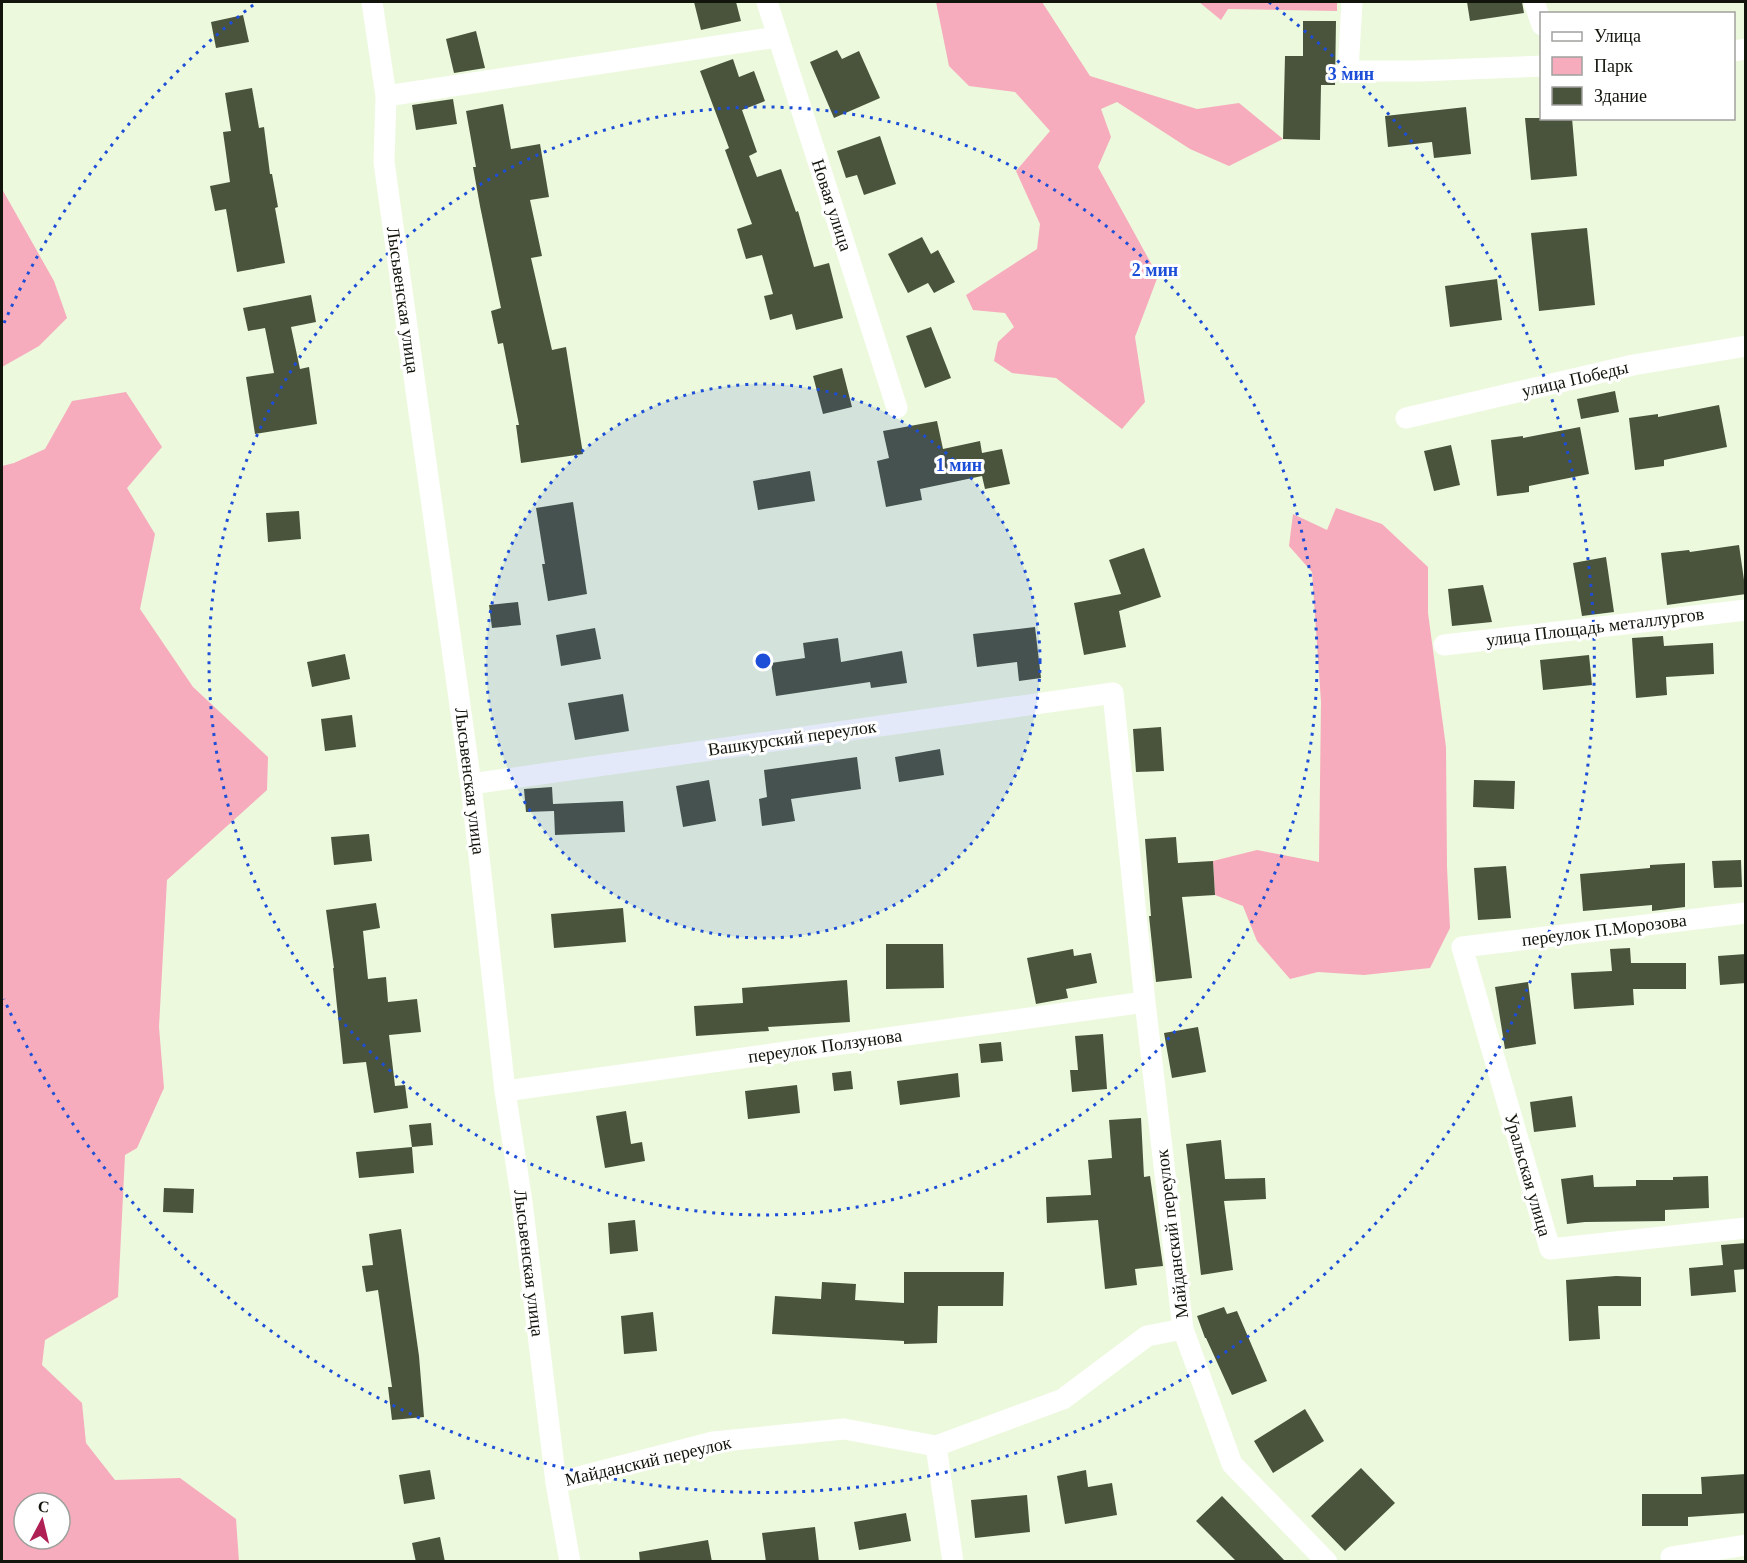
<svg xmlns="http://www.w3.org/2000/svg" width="1747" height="1563" font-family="Georgia,serif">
<rect width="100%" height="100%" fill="#ecf9dd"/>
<path fill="#f6acbc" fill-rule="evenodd" d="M936 2H1042L1090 76 1197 109 1239 103 1283 139 1229 166 1190 149 1117 102 1101 109 1111 137 1098 167 1158 276 1135 337 1145 402 1122 429 1056 378 1012 373 994 361 998 342 1014 327 1005 313 973 310 966 295 1037 249 1040 224 1016 171 1050 131 1015 92 969 86 949 66Z
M1199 2H1337V11L1228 9 1221 20Z
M2 189 54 281 67 318 39 346 2 367Z
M126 392 162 447 127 488 155 534 140 609 193 687 268 757 267 790 167 880 159 1027 164 1088 137 1148 125 1155 118 1297 45 1340 42 1365 82 1403 86 1443 115 1480 180 1478 236 1519 239 1561H2V466L14 463 45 449 72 401ZM24 1503H60V1539H24Z
M1336 508 1382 524 1428 567V613L1446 747 1447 867 1450 928 1430 968 1364 975 1318 972 1290 979 1257 941 1243 906 1215 895 1213 861 1257 850 1319 862 1321 702 1312 572 1289 546 1293 514 1327 530Z"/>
<path fill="#4a543d" d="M694 2H736L741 21 701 30Z
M1467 2H1522L1524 13 1470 21Z
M243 15 249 42 216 48 211 22Z
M1303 21H1336L1335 85H1321L1320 140 1283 139 1285 56H1303Z
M476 31 485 68 454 73 446 39Z
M837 50 842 59 859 51 880 98 834 118 810 62Z
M733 59 739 77 754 71 765 101 742 110 757 152 749 156 757 177 781 169 796 212 798 211 814 267 829 263 843 318 796 330 792 314 770 320 764 296 773 294 762 255 746 259 737 229 752 224 725 150 729 148 700 71Z
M252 88 259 128 264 127 270 174H272L278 207 275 208 285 263 237 272 226 209 215 211 210 186 230 182 223 132 231 131 225 93Z
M453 99 457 124 416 130 412 105Z
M503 104 511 149 540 144 549 197 530 200 542 256 531 258 552 350 566 347 583 454 521 463 516 425H519L503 343 498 344 491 311 501 308 480 206 473 167H476L466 111Z
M1466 107 1471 154 1434 158 1432 142 1388 147 1385 116Z
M1525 118H1572L1577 176 1531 180Z
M880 136 896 184 864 195 857 175 846 178 837 151Z
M1587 228 1595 305 1539 311 1531 233Z
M922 237 931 254 938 250 955 282 934 293 928 283 908 293 888 254Z
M1497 279 1502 320 1450 327 1445 286Z
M311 295 316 322 291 327 300 369 309 367 317 424 255 434 246 377 274 373 265 328 248 331 243 308Z
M931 327 951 378 925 388 906 336Z
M842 368 852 407 823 414 813 376Z
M1615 391 1619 412 1581 419 1577 399Z
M1719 405 1727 447 1664 460V466L1635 470 1629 418 1658 414V417Z
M937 421 943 449 980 441 982 453 1002 449 1010 484 985 489 982 476 920 489 922 500 886 507 877 461 889 458 883 431Z
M1580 427 1589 474 1529 486V492L1497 496 1491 440 1523 436V438Z
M1451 445 1460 485 1434 491 1424 451Z
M810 471 815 501 758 510 753 481Z
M573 502 587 594 548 601 542 564H545L536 508Z
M299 511 301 539 268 542 266 513Z
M1739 545 1746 594 1667 605 1661 553 1689 550 1690 552Z
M1144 548 1161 597 1119 611 1126 647 1084 655 1074 603 1121 594 1109 560Z
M1606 557 1614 612 1582 616 1573 563Z
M1483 585 1492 622 1452 626 1448 589Z
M518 602 521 625 492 628 489 605Z
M1035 627 1041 678 1019 681 1017 662 977 667 973 634Z
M595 628 601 659 561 666 556 635Z
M1663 636 1664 646 1713 643 1714 674 1666 677 1667 695 1636 698 1632 638Z
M838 638 841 662 902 651 907 683 871 688 870 682 776 696 771 663 805 658 803 643Z
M345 654 350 679 312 687 307 662Z
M1589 655 1592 685 1543 690 1540 660Z
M623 694 629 731 575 740 568 703Z
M352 715 356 747 325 751 321 719Z
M1161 727 1164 771 1136 772 1133 729Z
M940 749 944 775 899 782 895 757Z
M857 757 861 789 791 799 795 821 762 826 759 799 767 797 764 770Z
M709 780 716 821 683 827 676 786Z
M1474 780 1515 781 1514 809 1473 807Z
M552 787 553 804 623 801 625 832 555 835 554 811 526 812 524 789Z
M369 834 372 861 334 865 331 837Z
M1176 837 1178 863 1213 861 1215 895 1182 897 1192 978 1156 982 1149 916H1151L1145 839Z
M1741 860 1742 887 1714 888 1712 861Z
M1685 863V907L1652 911V905L1583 911 1580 874 1650 868V865Z
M1506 866 1511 918 1478 920 1474 868Z
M376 903 380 928 363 931 368 979 386 977 388 1002 417 999 421 1032 389 1035 395 1086 405 1085 408 1108 374 1113 366 1062 343 1064 333 968H334L326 910Z
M623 908 626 942 554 948 551 914Z
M886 944H943L944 988 886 989Z
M1630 948 1631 963H1686V989H1633L1634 1005 1574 1009 1571 973 1612 971 1610 949Z
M1073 949 1074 956 1091 953 1097 983 1066 989 1068 998 1036 1004 1027 958Z
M1746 954V983L1720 985 1718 956Z
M847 980 850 1022 768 1027 769 1031 696 1036 694 1006 743 1003 742 988Z
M1528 982 1536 1044 1505 1049 1495 987Z
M1198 1027 1206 1072 1172 1078 1164 1033Z
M1103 1034 1107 1089 1072 1092 1070 1070H1078L1075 1036Z
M1001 1042 1003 1061 981 1063 979 1044Z
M851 1071 853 1089 834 1091 832 1073Z
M958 1073 960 1097 900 1105 897 1081Z
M797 1085 800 1113 748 1119 745 1091Z
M1572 1096 1576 1127 1534 1132 1530 1102Z
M626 1111 631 1144 642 1142 645 1161 605 1168 596 1116Z
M1141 1118 1144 1177 1150 1176 1163 1266 1135 1269 1137 1285 1105 1289 1098 1220 1047 1223 1046 1197 1091 1195 1088 1160 1112 1158 1109 1120Z
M431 1123 433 1145 412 1147 409 1125Z
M1221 1140 1225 1179 1265 1178 1266 1199 1224 1201 1233 1270 1201 1275 1186 1144Z
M412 1147 414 1173 359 1178 356 1152Z
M1593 1175 1594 1187 1636 1186V1180H1673V1177L1708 1176 1709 1208 1665 1210V1221L1585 1222 1567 1224 1561 1179Z
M164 1188 194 1189 193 1213 163 1212Z
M635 1220 638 1251 610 1254 608 1223Z
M401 1229 419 1356 424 1417 392 1420 388 1387H392L378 1290 366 1292 362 1266 373 1265 369 1234Z
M1746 1243V1269L1734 1270 1736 1292 1691 1296 1689 1268 1723 1265 1721 1245Z
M904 1272H1004L1003 1306H938L937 1343 904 1344V1341L772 1334 775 1296 821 1299 822 1282 856 1284 855 1300 904 1303Z
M1616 1276 1641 1277V1306H1598L1600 1339 1569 1341 1566 1280Z
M1224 1307 1227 1314 1237 1311 1267 1381 1232 1395 1206 1338H1205L1197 1316Z
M653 1312 657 1351 624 1354 621 1316Z
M1305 1409 1324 1441 1273 1473 1254 1441Z
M1361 1468 1395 1503 1345 1551 1311 1516Z
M430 1470 435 1499 404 1504 399 1475Z
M1086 1470 1088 1487 1112 1483 1117 1515 1065 1524 1057 1476Z
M1746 1474V1513L1688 1517V1526H1642V1494H1702L1701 1477Z
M1027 1495 1030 1532 975 1538 971 1500Z
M1222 1496 1286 1562H1237L1196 1521Z
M906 1513 911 1541 859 1550 854 1522Z
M815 1527 819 1562H766L762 1533Z
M440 1537 445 1562H416L412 1543Z
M708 1540 712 1562H640L639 1552Z"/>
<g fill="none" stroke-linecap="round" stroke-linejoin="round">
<path stroke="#fff" stroke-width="21" d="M372 2 386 96 384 162 471 784 505 1091 522 1202 556 1483 570 1562
M767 2 897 408
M1352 2 1348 71H1419L1542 66
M1534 2 1542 25
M1734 51 1746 49
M386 96 777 37
M1406 418 1633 365 1746 346
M1444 645 1746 610
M471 784 1113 693 1145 1002 1183 1329 1232 1464 1327 1562
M1746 913 1462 947 1550 1249 1746 1228
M505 1091 1145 1002
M936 1446 953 1562
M556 1483 713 1442 844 1429 936 1446 1063 1399 1147 1336 1183 1329
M1671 1557 1746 1545"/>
</g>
<circle cx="763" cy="661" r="277" fill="#1d4ed8" fill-opacity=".12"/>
<g fill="none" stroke="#1d4ed8" stroke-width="3" stroke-dasharray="3 6">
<circle cx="763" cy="661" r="277"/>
<circle cx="763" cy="661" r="554"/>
<path d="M4 323A831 831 0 0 1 257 2M1269 2A831 831 0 1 1 4 999"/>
</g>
<g text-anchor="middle" stroke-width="6" stroke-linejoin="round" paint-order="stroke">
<g font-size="18" fill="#11150c" stroke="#fff">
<text transform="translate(832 205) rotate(72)" y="6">Новая улица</text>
<text transform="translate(403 300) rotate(82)" y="6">Лысьвенская улица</text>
<text transform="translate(1575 379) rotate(-13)" y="6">улица Победы</text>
<text transform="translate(1595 627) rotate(-7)" y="6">улица Площадь металлургов</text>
<text transform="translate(792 738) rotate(-8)" y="6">Вашкурский переулок</text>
<text transform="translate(470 781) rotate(83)" y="6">Лысьвенская улица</text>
<text transform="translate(1604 930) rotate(-7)" y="6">переулок П.Морозова</text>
<text transform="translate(825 1046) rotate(-8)" y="6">переулок Ползунова</text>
<text transform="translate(1528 1175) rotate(74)" y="6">Уральская улица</text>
<text transform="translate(1172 1234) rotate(-97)" y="6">Майданский переулок</text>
<text transform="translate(529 1263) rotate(83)" y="6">Лысьвенская улица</text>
<text transform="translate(648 1461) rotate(-13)" y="6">Майданский переулок</text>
</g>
</g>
<circle cx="763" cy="661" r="9" fill="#1d4ed8" stroke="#fff" stroke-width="3"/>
<g font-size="18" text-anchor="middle" font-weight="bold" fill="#1d4ed8" stroke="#fff" stroke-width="6" stroke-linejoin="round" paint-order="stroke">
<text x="1351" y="80">3 мин</text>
<text x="1155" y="276">2 мин</text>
<text x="959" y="471">1 мин</text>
</g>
<rect width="1747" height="1563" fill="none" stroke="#11150c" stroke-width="6"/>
<rect x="1540" y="12" width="195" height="108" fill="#ffffff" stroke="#a0a19e" stroke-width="1.5"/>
<rect x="1552" y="32" width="30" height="9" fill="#ffffff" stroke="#a0a19e" stroke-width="1.5"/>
<text x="1594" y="42" font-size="18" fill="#11150c">Улица</text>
<rect x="1552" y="57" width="30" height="18" fill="#f6acbc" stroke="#a0a19e" stroke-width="1.5"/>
<text x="1594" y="72" font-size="18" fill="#11150c">Парк</text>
<rect x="1552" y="87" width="30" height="18" fill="#4a543d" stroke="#a0a19e" stroke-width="1.5"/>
<text x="1594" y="102" font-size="18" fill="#11150c">Здание</text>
<g transform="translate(42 1521) rotate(7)"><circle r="28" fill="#ffffff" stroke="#a0a19e" stroke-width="1.5"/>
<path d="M0-4.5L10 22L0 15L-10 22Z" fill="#af2055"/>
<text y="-9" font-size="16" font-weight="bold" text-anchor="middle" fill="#11150c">С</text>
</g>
</svg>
